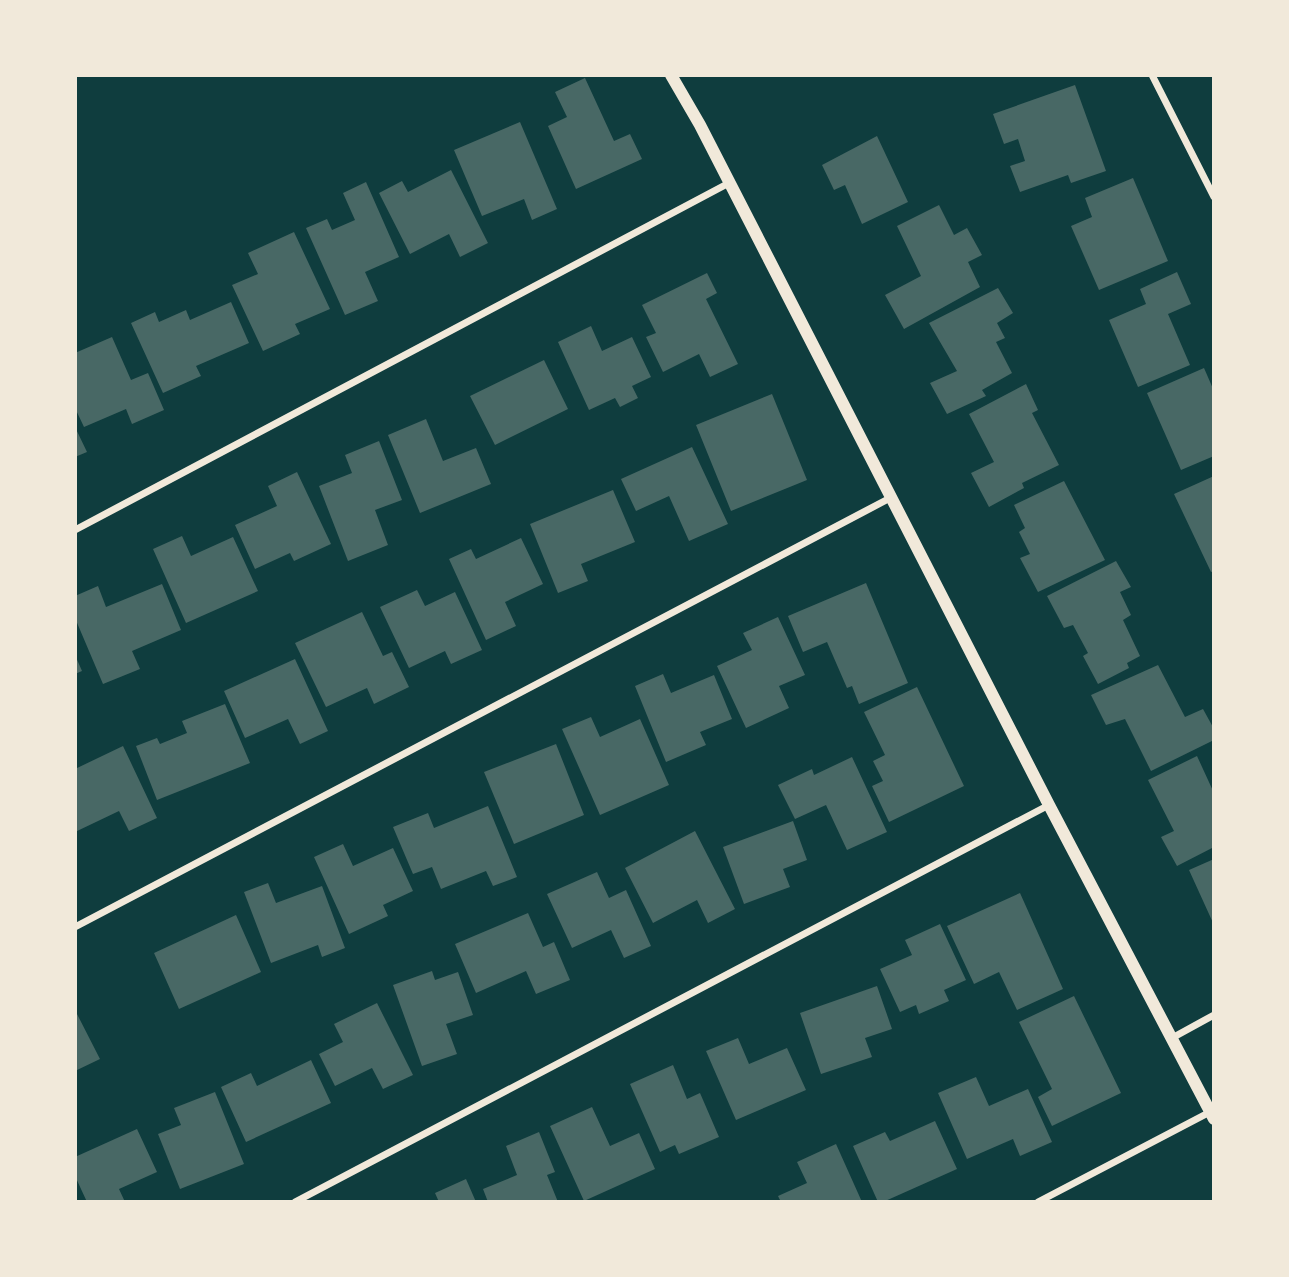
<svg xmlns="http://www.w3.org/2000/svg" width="1289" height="1277" font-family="'PT Sans Narrow',sans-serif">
<rect width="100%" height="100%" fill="#0f3d3e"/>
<path fill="#486865" d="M585 78 614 141 630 134 642 159 576 189 548 126 567 117 555 92Z
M1075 85 1106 171 1071 183 1068 175 1020 192 1010 166 1025 161 1018 139 1004 144 993 114Z
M520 122 557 209 532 220 524 199 482 216 454 150Z
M877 136 908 202 862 224 845 185 834 190 822 165Z
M451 170 488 243 460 257 449 234 410 254 379 193 402 181 408 192Z
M1133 178 1168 261 1099 290 1071 226 1092 217 1085 198Z
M366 182 399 257 365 272 378 301 345 315 306 228 327 219 332 230 355 220 343 193Z
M939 205 954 235 967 228 982 255 968 262 980 287 904 329 885 295 921 276 897 226Z
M294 232 330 309 295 324 300 334 263 351 232 285 258 274 248 253Z
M1177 272 1191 304 1168 314 1190 365 1138 387 1109 320 1146 304 1140 289Z
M707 273 717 293 706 299 738 364 710 377 699 354 663 372 646 337 656 333 642 305Z
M998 288 1013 313 997 323 1005 338 996 342 1012 373 982 390 986 396 947 414 930 383 957 371 929 323Z
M231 302 249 343 196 366 201 376 163 393 131 323 155 312 159 322 186 310 190 320Z
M591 326 602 351 632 337 651 377 632 386 638 398 620 407 615 398 589 410 558 342Z
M112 337 131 380 148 373 164 410 132 424 126 409 84 427 75 408V353Z
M544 360 568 409 495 445 470 396Z
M1204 368 1214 391V456L1181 470 1147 393Z
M1026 384 1038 410 1032 413 1059 465 1022 483 1024 488 989 507 971 473 994 462 969 414Z
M772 394 807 480 731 511 696 425Z
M426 419 443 461 476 448 491 484 420 513 388 435Z
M75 427 87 452 75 457Z
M379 441 402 500 375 510 388 545 348 561 319 486 352 473 345 455Z
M692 447 728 524 689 541 669 496 636 511 621 479Z
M297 472 331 544 294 561 290 553 255 569 235 525 277 506 268 486Z
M1214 476V571L1211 572 1174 494Z
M1064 481 1105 560 1038 592 1020 558 1030 554 1019 532 1025 528 1014 505Z
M613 490 635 542 581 564 588 581 558 593 530 524Z
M182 536 191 556 233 537 258 591 186 623 153 549Z
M521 538 543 584 505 602 516 626 486 640 449 559 471 549 476 559Z
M1116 561 1131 587 1120 592 1131 615 1123 620 1140 656 1127 663 1129 668 1098 684 1083 656 1088 653 1073 625 1064 628 1047 596Z
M866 583 908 683 859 704 852 686 847 688 827 642 803 652 788 616Z
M162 584 181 630 132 651 140 669 103 684 75 618V596L98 586 106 607Z
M417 590 425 606 455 592 482 650 451 664 445 651 409 668 380 607Z
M362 612 383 656 392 652 409 687 374 704 367 688 326 707 295 643Z
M778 617 805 675 779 686 789 708 746 728 717 666 752 650 743 633Z
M75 655 82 671 75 674Z
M295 659 328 731 300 744 288 719 245 738 224 691Z
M1158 665 1185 717 1203 709 1214 729V740L1151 771 1125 719 1106 725 1091 695Z
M663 674 671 693 714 675 732 719 700 732 706 745 666 762 635 686Z
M917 687 964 786 889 822 872 786 883 781 873 761 885 755 864 712Z
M225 704 250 763 157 800 136 746 157 738 160 744 187 733 182 721Z
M591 717 600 737 640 719 669 785 600 815 562 729Z
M556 744 584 815 514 844 484 772Z
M123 746 157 818 129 831 119 811 75 832V769Z
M1197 756 1214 793V847L1177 866 1161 837 1174 831 1148 780Z
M852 757 887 832 847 850 826 805 795 819 778 785 812 769 814 775Z
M488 806 517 877 493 886 486 871 441 889 432 867 413 874 393 827 428 813 434 828Z
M793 821 807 860 783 869 790 887 744 904 723 847Z
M695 831 735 909 708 923 697 900 653 923 625 868Z
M343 844 353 866 393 848 413 891 383 905 388 916 349 934 314 857Z
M1214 859V925L1189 870Z
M597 872 609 898 626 890 651 946 624 958 611 930 572 948 547 894Z
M268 883 276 903 322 886 345 948 322 957 318 945 271 963 244 892Z
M1020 893 1063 989 1017 1010 999 972 974 984 947 926Z
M528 913 543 947 554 942 570 980 536 994 526 971 476 993 455 944Z
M236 915 261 972 179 1009 154 953Z
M940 924 966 980 944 990 949 1001 919 1014 916 1005 900 1012 880 969 912 955 905 940Z
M432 971 435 980 458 972 473 1015 446 1024 457 1054 422 1066 393 985Z
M877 986 892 1029 865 1038 872 1057 821 1074 800 1013Z
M1074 996 1121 1093 1052 1126 1038 1097 1052 1089 1019 1022Z
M377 1003 413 1075 383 1089 372 1068 335 1086 319 1054 343 1042 334 1024Z
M77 1014 100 1059 75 1071V1015Z
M738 1038 749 1064 787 1048 806 1090 736 1120 706 1051Z
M311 1060 331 1103 246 1142 221 1087 251 1073 257 1086Z
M673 1065 687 1099 700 1093 719 1137 679 1154 675 1145 660 1152 630 1084Z
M976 1077 989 1106 1028 1089 1052 1142 1020 1156 1013 1139 967 1159 938 1093Z
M215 1092 244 1164 180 1189 158 1134 181 1125 174 1108Z
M592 1107 610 1146 639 1133 655 1169 584 1201 550 1126Z
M935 1121 957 1169 883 1202H878L853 1146 885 1132 890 1141Z
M137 1129 157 1172 119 1189 125 1202H87L75 1176V1157Z
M539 1132 555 1172 547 1175 558 1202H488L483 1189 517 1175 506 1146Z
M836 1144 862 1202H781L778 1196 807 1183 797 1162Z
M466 1179 476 1202H439L435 1193Z"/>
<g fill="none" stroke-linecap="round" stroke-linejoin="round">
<path stroke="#f1e9da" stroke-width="7" d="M1152 75 1214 197
M75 530 729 183
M75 927 892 497
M1172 1038 1214 1015
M295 1202 1049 805
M1038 1202 1210 1112"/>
<path stroke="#f1e9da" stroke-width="12" d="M671 75 700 125 1049 805 1214 1119"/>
</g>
<rect width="1289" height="1277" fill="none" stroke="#f1e9da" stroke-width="154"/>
</svg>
